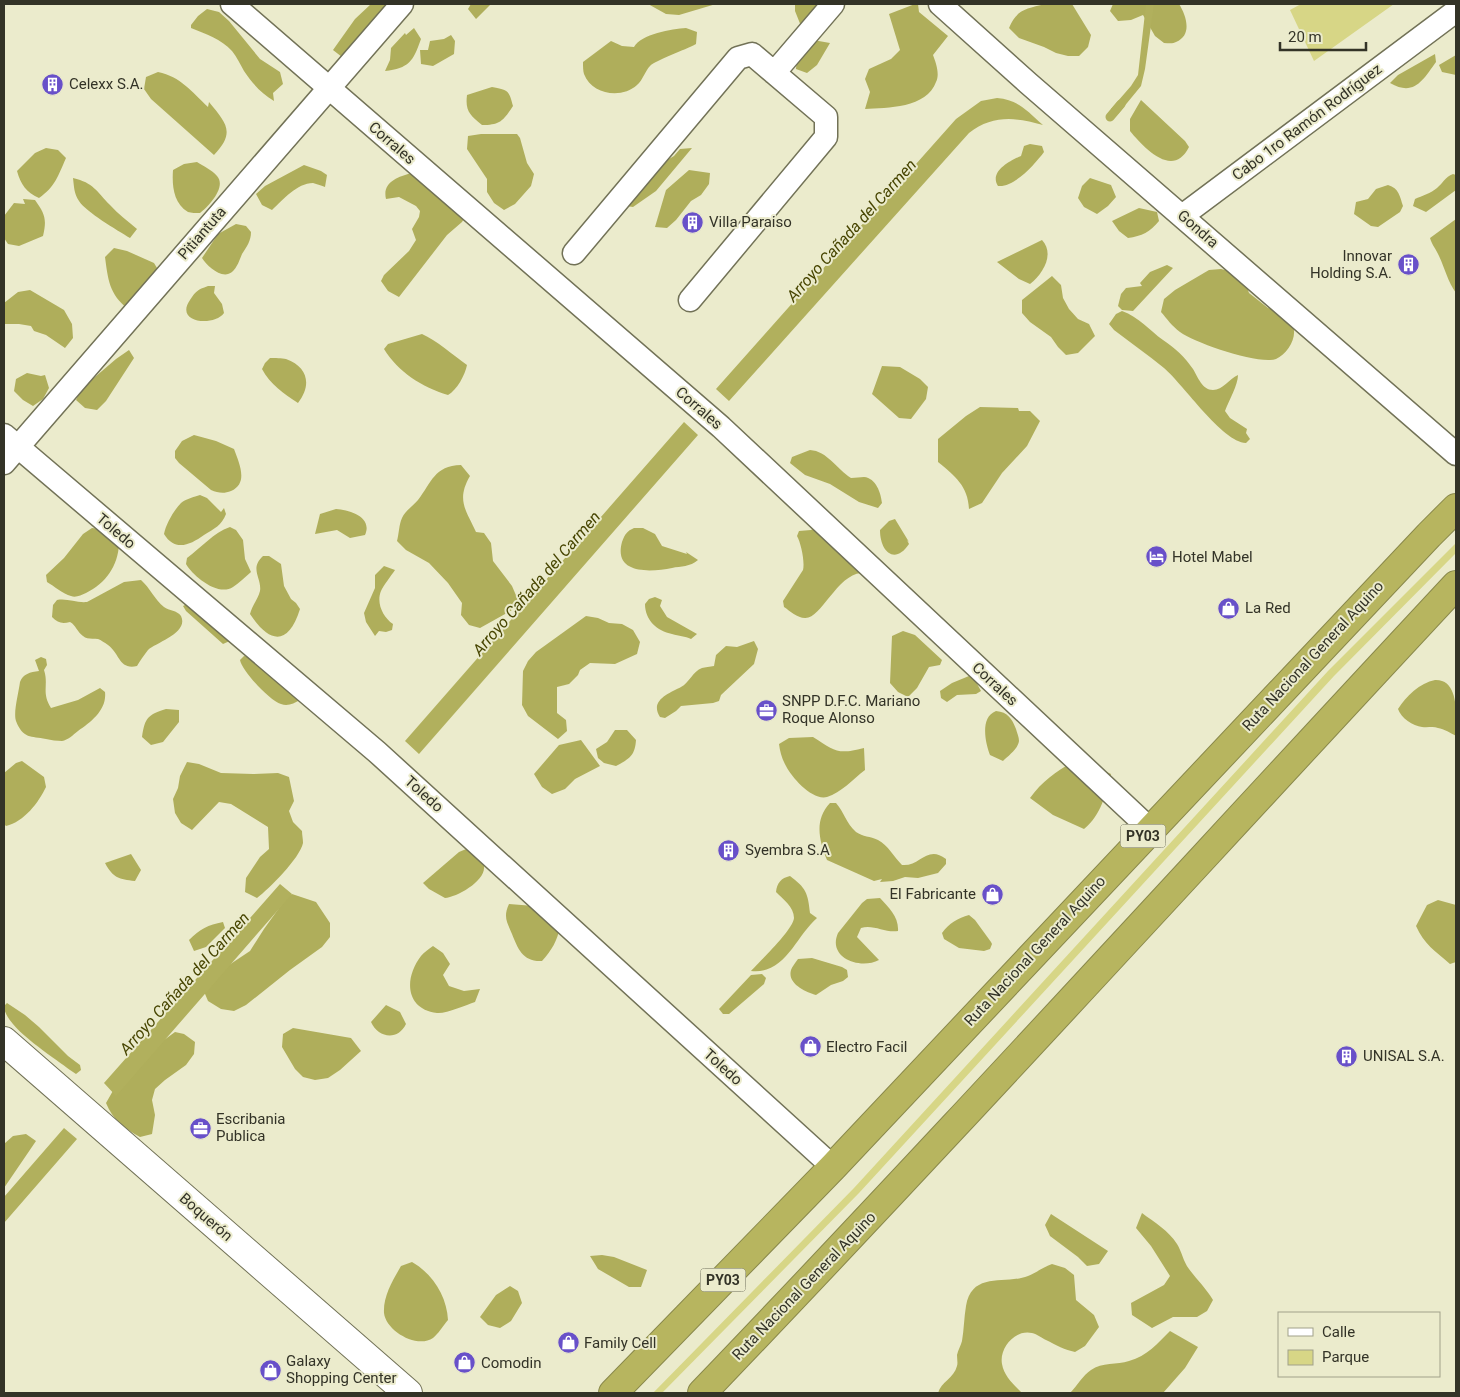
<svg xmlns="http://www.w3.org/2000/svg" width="1460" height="1397" font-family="Roboto,sans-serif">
<rect width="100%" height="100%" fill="#ebebcc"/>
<path fill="#d7d686" d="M1301 4H1394L1314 61 1290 10Z
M1456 543V553L1334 676 859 1193 662 1393H653L854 1188 1328 671Z"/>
<path fill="#afae5b" d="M371 4H401L342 57 333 50 355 19Z
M471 4H491L476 19 468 9Z
M648 4H716L679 15 666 14Z
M795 4H830L801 26 795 11Z
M915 4H918L919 12 948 36 933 55C936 63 940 74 936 82 927 108 887 108 865 109L870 92 865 79 869 69 891 59 900 50 889 14Z
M1045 4H1072L1091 35 1088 47 1079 56H1068L1056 53 1044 47 1019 38 1009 28C1017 9 1026 9 1045 4Z
M1113 4H1179C1186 15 1193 35 1176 42 1173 44 1168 43 1164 43L1155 36 1143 15 1131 20 1118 21 1110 11Z
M207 9 219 12 229 21 260 59 280 72 283 84 273 93 274 101C261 93 252 83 244 71 240 64 237 57 232 51 221 39 206 34 191 28V25L198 16Z
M414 28 421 39C413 62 409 68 385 71L390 60 391 48 405 33 406 35Z
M686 28 697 32 696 44C685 50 656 60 650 66 645 71 643 80 637 85 622 99 592 95 584 74 583 71 583 66 583 62L611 41 622 46 634 47C641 34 672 29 686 28Z
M451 35 455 41 454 54 433 66 421 64 420 50H428L430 41 444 39Z
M813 40 830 43 817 65 807 73 796 69 797 57Z
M1435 54 1436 62C1423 80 1414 97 1390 83L1398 75Z
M1456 55V75L1442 72 1439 65Z
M158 72C181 77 191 91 208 107L209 102C226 123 236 132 214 155L151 99 144 89 146 77Z
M492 87C508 90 509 90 513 106 503 121 500 125 482 125 470 115 465 111 467 95Z
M1141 100 1185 141 1189 147C1173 179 1144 148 1130 131V119Z
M481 134H517L520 138 527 163 534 174 531 186 515 204 504 210 494 203 487 192V179L467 149 468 136Z
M1030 144 1042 146 1044 152C1035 164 1014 188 998 186 989 172 1009 161 1021 156L1024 146Z
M46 148 58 150 66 158C58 176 55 187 39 198 26 192 21 185 17 171L35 153Z
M692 148 656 191 633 207 619 205 652 169 674 156 680 149Z
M197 162C203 166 212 170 217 176 227 187 208 207 200 213 196 213 191 213 188 212 173 203 172 185 173 170L184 164Z
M304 165 321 171 327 175 325 187C322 186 317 184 313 183 297 183 283 200 272 210L262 205 256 194 265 186Z
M689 170 710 173 709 184 701 195 691 201 676 220 667 228 655 227 666 190Z
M411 173 465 217 462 222 447 235 399 297 388 291 381 281 384 275 409 251 416 240 412 229 419 217 420 211 416 206 399 197 386 199C382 182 398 177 411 173Z
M1453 174 1456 175V190L1426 212 1413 206 1415 199C1422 196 1431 193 1437 188 1443 183 1445 177 1453 174Z
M73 178C94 183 96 191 110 205 118 214 128 221 137 229L130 238C117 230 86 212 79 201 74 194 74 186 73 178Z
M1090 178 1111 185 1116 197 1108 206 1097 214 1084 207 1078 198 1082 186Z
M1388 185C1399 188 1400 197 1403 206L1400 212 1378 227 1371 226 1354 214 1356 202 1368 199 1376 189Z
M23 199 35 200C45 214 47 219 43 236L19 246 8 244 4 238V216L14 203 25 204Z
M1139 208 1157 212 1159 221C1150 232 1142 236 1128 238L1119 231 1112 221Z
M1456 219V293C1448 282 1445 269 1439 256 1436 249 1432 245 1430 238Z
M236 224 246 226 251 232C251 241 247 246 242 254 240 259 237 268 232 272 222 280 207 266 202 258L218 234Z
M1042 240C1055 254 1043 274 1030 284L1019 279 997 262Z
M114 248 127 251 154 263 163 278 128 309C109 294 108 279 105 257Z
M1167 265 1173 268 1133 311 1122 310 1118 306 1121 294 1126 288 1142 286 1140 283 1150 272Z
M1221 269 1233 272 1245 281 1249 293 1268 308 1291 315C1292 320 1294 326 1294 331 1295 341 1286 355 1276 359 1259 365 1195 343 1180 332 1172 326 1167 319 1161 312L1164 299 1175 290 1209 270Z
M1052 276 1061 285 1063 298 1069 309 1078 319 1089 324 1095 336 1078 353 1066 355 1058 347 1051 337 1030 322 1022 313V300Z
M208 286H215L214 293 222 304 224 313C214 327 174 323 190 300 196 291 197 290 208 286Z
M30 290 64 310 72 324 73 338 65 348 46 335 34 331 31 326 19 324H4V303L18 292Z
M1122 311C1139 317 1149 330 1163 340 1176 349 1184 356 1193 369 1198 377 1202 390 1213 390 1223 390 1229 379 1238 375 1238 385 1229 400 1225 411L1230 418 1247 429 1246 433 1250 439 1246 443C1222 442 1184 385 1164 368 1148 355 1130 342 1114 330L1109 324 1116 314Z
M422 334C436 340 453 355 467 365 465 375 457 390 448 395 422 387 398 372 384 349L388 344Z
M129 350 134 358 106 401 97 410 85 408 76 400 81 389 116 359Z
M270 358C275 358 282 358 286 359 308 367 312 385 298 403 284 394 270 384 262 369L265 363Z
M882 366 900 367 920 379 928 387 926 399 911 419 899 418 872 394Z
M27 373 41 376 45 375 49 388 43 399 33 406 23 400 14 391 16 379Z
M980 407 1018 408 1019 411H1030L1040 421 1027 446 1002 473 982 503 969 509C968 486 955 476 938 462V439L966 416Z
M194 435 216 441 234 449C239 463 249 483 231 491 224 494 218 493 211 490L179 463 175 458V451L182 441Z
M810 450C827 451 837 469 851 478 856 478 860 477 864 477 876 478 881 493 882 503L878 508 859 502 830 484 805 475 790 463 792 457Z
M461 465 470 476C456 500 466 510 476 532L484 533 491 543 493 561 512 586 518 600 512 610 480 628 469 625 461 615 462 603 448 583 429 563 406 550 397 541C399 534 399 524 402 518 405 511 413 506 418 500 432 482 434 466 461 465Z
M200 495 207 498 221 512 224 508 226 514C222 525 214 529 204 535 190 545 175 552 164 534 166 524 174 510 181 503 186 499 194 497 200 495Z
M336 509C350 510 373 517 365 535L350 538 337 530 315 534 320 514Z
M895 519 909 542 907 540 909 544C895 565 880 552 880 530L889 521Z
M821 524 861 573C837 575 821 619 805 618 797 618 790 611 784 607L783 601 803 570C805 562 801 543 797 536L799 531 811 530Z
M230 527 236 530 243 540 245 559 251 572C245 577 239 583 233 587 218 597 193 576 186 564L187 558C202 547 213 533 230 527Z
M92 528 100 529 119 544C118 566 106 583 86 593 81 595 76 598 71 596 63 594 54 586 47 582L46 575 64 558 83 534Z
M634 528H643L655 534 662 546 687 554 686 552 698 560C690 567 681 566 672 568 651 572 613 575 622 542 625 534 627 531 634 528Z
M263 556H269L281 564 284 586 291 599 296 603 300 609C288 647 269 643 250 614 252 606 258 599 260 591 262 578 249 569 263 556Z
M384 566 395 570C391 576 383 586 381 591 376 603 383 617 393 624L392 630 386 632 379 631 375 636 366 622 364 613 375 588V575Z
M141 580C150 588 155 600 164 607 169 611 177 610 181 616 189 633 157 642 148 650 144 655 140 661 137 666 119 670 120 654 108 645 105 643 101 640 98 639 92 638 87 640 83 636 77 632 76 625 70 622 62 624 58 623 52 617L53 605 57 600C67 598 76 603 87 602L124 582Z
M655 597 662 600 660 606 667 617 697 634 691 639C685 636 679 636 672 634 657 631 645 620 645 604L649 599Z
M189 603 232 640 223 644 186 611 183 606Z
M586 616 598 618 609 623 622 624 633 630 640 642 637 654 615 664 590 663 580 670 578 675 569 684 557 687V713L566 720 567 731 558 739 528 716 522 705 523 671 528 661 536 652Z
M903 631 915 635 942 660 940 665 929 667 917 688 908 697 898 692 890 683 892 636Z
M754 641 758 649 754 664 721 695 719 701 713 703 681 706 676 711 665 718 660 717C649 700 670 693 681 687 689 683 693 671 702 668 705 667 710 667 714 666L716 655 726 646 737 647Z
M244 656 250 657 300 700C294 703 288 707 281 704 270 701 242 671 240 660Z
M41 657 46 659 47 665 44 670C49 685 41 692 51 708L78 700 100 688 105 692C107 710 91 722 78 731 73 735 68 740 62 741 57 741 51 740 46 739 31 736 23 739 16 721 13 713 19 691 20 682 23 674 30 672 39 671L35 660Z
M969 676 975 680 981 691 976 694 957 695 947 702 941 698 940 691 952 683Z
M1435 680C1460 679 1456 717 1456 736 1451 733 1444 729 1438 728 1433 726 1428 728 1422 727 1413 726 1401 718 1398 709 1406 696 1420 683 1435 680Z
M166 709 179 710V722L163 742 151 745 142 737C145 717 148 715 166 709Z
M996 711C1008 712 1012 719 1016 729 1017 733 1019 737 1019 741 1018 749 1008 756 1003 761L990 755C985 742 980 717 996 711Z
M615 730H627L636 740C635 756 629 759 616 766L604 763 598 758 596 749 607 742Z
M813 737C835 751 837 755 864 748L865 770C853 779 841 793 827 797 813 801 792 778 786 766 782 759 780 752 779 744L789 738Z
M581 740 600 766 575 779 565 789 552 794 542 787 534 774 559 745Z
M1079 759 1111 774C1105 795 1102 814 1084 829L1053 815 1030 798C1043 780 1059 769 1079 759Z
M22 761 44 777 46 787C39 802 24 822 6 826L4 824V773L16 763Z
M187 762 199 764 221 773 253 774 278 773 289 777 294 801 289 811 293 822 302 831C302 835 303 839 303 843 300 858 269 889 257 898L245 892 246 878 260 857 269 849 268 827 231 804 219 802 192 830 181 823 175 813 173 799 178 788 180 776Z
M830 803H836C844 812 846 823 856 832 863 837 870 836 878 840 888 845 894 857 902 865 920 867 927 844 946 859V864L938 873 918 878 905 877 893 881 880 882 882 879 874 881 827 860C819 840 814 820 830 803Z
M471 847C476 852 483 859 484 866 486 881 457 897 445 898L429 889 423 883 459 852Z
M131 854 141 870 135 881C119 879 113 878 105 863Z
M790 876C806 888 808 893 810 913L817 918C796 936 785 975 751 971 760 961 793 930 794 918 794 907 783 899 776 892 777 883 781 878 790 876Z
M292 894 316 902 330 923V937L322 947 290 970 246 1005 234 1011 221 1009 208 1001 203 989 208 979 250 951 264 929 287 897Z
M880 898C889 908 899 917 898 931 885 933 873 924 861 928L857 937 879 960C860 970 827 958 838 933L862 903 867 899Z
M1438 900 1456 905V962L1450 964C1435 951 1424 944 1416 926L1427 905Z
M509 904 534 906 560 927C557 941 552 950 542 961 523 962 518 949 512 934 507 922 503 917 509 904Z
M969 915 975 920 991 942 992 944 990 949 984 951 959 948 944 939 942 933C949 923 958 918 969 915Z
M223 922 225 928 206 947 194 951 189 940C200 929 208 925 223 922Z
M433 946 443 953 450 964 443 975 449 986 464 991 480 989 475 1002C466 1005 446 1014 437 1013 405 1009 404 978 421 956 424 952 429 949 433 946Z
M812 958 842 967 847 970 848 977 843 981 831 985 816 995C806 992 787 984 791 970 792 967 795 963 798 959Z
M762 974 766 978 764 984 729 1014H723L719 1009 751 975Z
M7 1003 25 1015 39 1027 68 1056 80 1065 81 1070 76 1074 70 1070C55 1058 4 1027 4 1006Z
M386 1005 400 1012 406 1024C398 1041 378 1038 371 1022Z
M293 1028 351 1038 361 1051 340 1070 328 1078 315 1080 303 1077 295 1069 282 1047 283 1034Z
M175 1032 184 1034 195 1042 194 1054 186 1065 165 1080 155 1089 152 1100 155 1115 152 1134 140 1137C124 1128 113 1120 106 1103L118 1082 149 1051Z
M26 1134 36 1141 4 1188V1144L13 1136Z
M1142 1213C1154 1222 1169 1231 1177 1244 1182 1252 1183 1261 1189 1269 1197 1280 1206 1288 1213 1300L1207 1311 1197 1317H1173L1152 1328 1132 1315 1131 1303 1164 1285 1170 1276 1151 1246 1136 1228Z
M1051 1214 1108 1251 1099 1264 1087 1266 1078 1257 1050 1236 1045 1225Z
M602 1255 614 1257 647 1270 641 1287H629L598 1269 590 1256Z
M412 1262C433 1274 447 1297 448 1320 443 1326 438 1334 433 1338 417 1349 386 1331 384 1313 383 1296 393 1280 401 1266Z
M1052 1264 1065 1268 1074 1275 1076 1300 1094 1315 1099 1327 1085 1346 1075 1352C1065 1350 1056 1345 1046 1340 1042 1338 1037 1334 1032 1333 1015 1329 999 1348 1002 1364 1004 1376 1014 1385 1022 1393H938C941 1382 954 1378 957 1366 958 1363 957 1359 957 1355 958 1350 961 1345 962 1341 964 1329 964 1318 966 1306 972 1271 1005 1285 1028 1276 1036 1273 1043 1267 1052 1264Z
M510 1286 518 1291 522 1303 511 1321 500 1328 488 1325 480 1317 496 1295Z
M1170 1331 1198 1347 1185 1368 1163 1393H1070C1077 1386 1083 1375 1091 1370 1102 1362 1117 1365 1129 1361 1147 1356 1158 1343 1170 1331Z"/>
<path fill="#b1b05d" d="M1146 4H1154L1145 69 1141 86 1118 114 1111 109 1131 86 1138 75Z
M997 98C1019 100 1027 111 1043 125 1016 117 992 115 969 133L729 401 716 389 956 119 981 101Z
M684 422 698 435 419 754 405 741Z
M280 884 292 894 116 1096 104 1083Z
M64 1128 77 1139 4 1223V1197Z"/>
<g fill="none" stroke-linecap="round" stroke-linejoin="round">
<path stroke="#b1b05d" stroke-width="9" d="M1110 117 1121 104"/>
<defs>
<path id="street" d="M232 4 721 427 1150 829
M940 4 1028 83 1456 454
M774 73 833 4
M1182 216 1456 11
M574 253 738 58 752 54 826 117V137L690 300
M4 435 377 752 833 1167
M4 463 402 4"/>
<path id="secondary" d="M4 1041 408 1393"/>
<path id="highway" d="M613 1393 833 1167 1429 535 1456 508
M702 1393C957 1127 1205 854 1456 585"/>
</defs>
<use href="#street" stroke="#727257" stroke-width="25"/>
<use href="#secondary" stroke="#727257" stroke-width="30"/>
<use href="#highway" stroke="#89884b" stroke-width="30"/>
<use href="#street" stroke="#fff" stroke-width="22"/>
<use href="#secondary" stroke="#fff" stroke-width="28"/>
<use href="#highway" stroke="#b7b55f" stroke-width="28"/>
</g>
<defs>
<symbol id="building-disc" viewBox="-11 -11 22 22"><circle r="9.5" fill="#6850c9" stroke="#ebebcc"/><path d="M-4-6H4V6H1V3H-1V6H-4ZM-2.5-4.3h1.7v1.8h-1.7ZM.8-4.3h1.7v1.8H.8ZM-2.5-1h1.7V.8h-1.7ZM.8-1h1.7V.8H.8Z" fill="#fff"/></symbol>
<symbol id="hotel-disc" viewBox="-11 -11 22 22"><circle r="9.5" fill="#6850c9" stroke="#ebebcc"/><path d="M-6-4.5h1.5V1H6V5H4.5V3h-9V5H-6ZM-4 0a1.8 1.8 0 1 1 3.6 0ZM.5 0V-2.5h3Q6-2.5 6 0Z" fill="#fff"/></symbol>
<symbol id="shop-disc" viewBox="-11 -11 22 22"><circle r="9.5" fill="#6850c9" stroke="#ebebcc"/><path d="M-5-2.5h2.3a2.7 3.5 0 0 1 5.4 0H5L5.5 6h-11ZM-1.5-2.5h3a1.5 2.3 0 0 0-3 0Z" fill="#fff"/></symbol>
<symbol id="office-disc" viewBox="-11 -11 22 22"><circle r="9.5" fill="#6850c9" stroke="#ebebcc"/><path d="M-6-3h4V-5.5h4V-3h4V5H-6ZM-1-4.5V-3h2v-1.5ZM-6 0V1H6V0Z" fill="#fff"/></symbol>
</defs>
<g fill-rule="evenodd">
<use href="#building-disc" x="40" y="72" width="25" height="25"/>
<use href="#building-disc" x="680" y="210" width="25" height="25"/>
<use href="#building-disc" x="1396" y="252" width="25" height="25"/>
<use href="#hotel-disc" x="1144" y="544" width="25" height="25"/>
<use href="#shop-disc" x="1216" y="596" width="25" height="25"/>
<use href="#office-disc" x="754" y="698" width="25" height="25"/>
<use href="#building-disc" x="716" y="838" width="25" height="25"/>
<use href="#shop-disc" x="980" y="882" width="25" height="25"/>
<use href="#shop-disc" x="798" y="1034" width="25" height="25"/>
<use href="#building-disc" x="1334" y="1044" width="25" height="25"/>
<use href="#office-disc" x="188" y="1116" width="25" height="25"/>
<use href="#shop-disc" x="556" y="1330" width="25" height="25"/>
<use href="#shop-disc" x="452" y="1350" width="25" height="25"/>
<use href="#shop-disc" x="258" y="1358" width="25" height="25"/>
</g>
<g text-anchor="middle" stroke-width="4" stroke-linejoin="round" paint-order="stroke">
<g fill="#ebebcc" stroke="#6a6a58" stroke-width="1">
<rect x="1120.5" y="824.5" width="45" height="23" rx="4"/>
<rect x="700.5" y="1268.5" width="45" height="23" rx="4"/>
</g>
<g font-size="14" font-weight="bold" fill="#333327">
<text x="1143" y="841">PY03</text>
<text x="723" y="1285">PY03</text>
</g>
<g font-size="15" fill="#333327" stroke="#ebebcc" text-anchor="start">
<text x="69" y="89">Celexx S.A.</text>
<text x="709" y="227">Villa Paraiso</text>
<text x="1392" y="261" text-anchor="end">Innovar<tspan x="1392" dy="17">Holding S.A.</tspan></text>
<text x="1172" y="562">Hotel Mabel</text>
<text x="1245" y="613">La Red</text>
<text x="782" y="706">SNPP D.F.C. Mariano<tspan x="782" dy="17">Roque Alonso</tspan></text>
<text x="745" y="855">Syembra S.A</text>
<text x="976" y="899" text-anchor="end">El Fabricante</text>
<text x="826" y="1052">Electro Facil</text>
<text x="1363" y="1061">UNISAL S.A.</text>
<text x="216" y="1124">Escribania<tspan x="216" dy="17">Publica</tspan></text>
<text x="584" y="1348">Family Cell</text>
<text x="286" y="1366">Galaxy<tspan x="286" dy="17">Shopping Center</tspan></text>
<text x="481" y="1368">Comodin</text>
</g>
<g font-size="15" fill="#333327" stroke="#ebebcc">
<text transform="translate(1307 122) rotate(-37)" y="5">Cabo 1ro Ramón Rodríguez</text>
<text transform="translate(392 143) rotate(41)" y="5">Corrales</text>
<text transform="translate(1198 229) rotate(41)" y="5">Gondra</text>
<text transform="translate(202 233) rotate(-49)" y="5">Pitiantuta</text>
<text transform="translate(699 408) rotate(41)" y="5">Corrales</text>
<text transform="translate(116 531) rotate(40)" y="5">Toledo</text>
<text transform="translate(1313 656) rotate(-47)" y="5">Ruta Nacional General Aquino</text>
<text transform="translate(995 684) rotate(43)" y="5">Corrales</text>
<text transform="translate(424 794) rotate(42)" y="5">Toledo</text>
<text transform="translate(1035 951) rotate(-47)" y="5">Ruta Nacional General Aquino</text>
<text transform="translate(723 1067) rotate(42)" y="5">Toledo</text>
<text transform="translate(206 1217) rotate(41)" y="5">Boquerón</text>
<text transform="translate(804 1286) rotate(-46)" y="5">Ruta Nacional General Aquino</text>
</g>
<g font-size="16" font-style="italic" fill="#474501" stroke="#ebebcc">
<text transform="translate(851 230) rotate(-48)" y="6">Arroyo Cañada del Carmen</text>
<text transform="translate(536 583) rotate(-49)" y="6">Arroyo Cañada del Carmen</text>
<text transform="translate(184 983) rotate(-48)" y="6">Arroyo Cañada del Carmen</text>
</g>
</g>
<rect width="1460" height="1397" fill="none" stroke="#333327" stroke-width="10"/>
<rect x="1278" y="1312" width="162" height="65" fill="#ebebcc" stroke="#a1a18a"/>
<rect x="1288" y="1328" width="25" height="8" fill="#ffffff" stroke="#a1a18a"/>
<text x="1322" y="1337" font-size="15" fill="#333327">Calle</text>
<rect x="1288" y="1350" width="25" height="15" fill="#d7d686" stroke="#a1a18a"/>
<text x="1322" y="1362" font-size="15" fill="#333327">Parque</text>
<path d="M1280 42v8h86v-8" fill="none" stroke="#333327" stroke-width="2.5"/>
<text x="1288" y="42" font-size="15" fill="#333327" stroke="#ebebcc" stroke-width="4" paint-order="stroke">20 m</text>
</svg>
